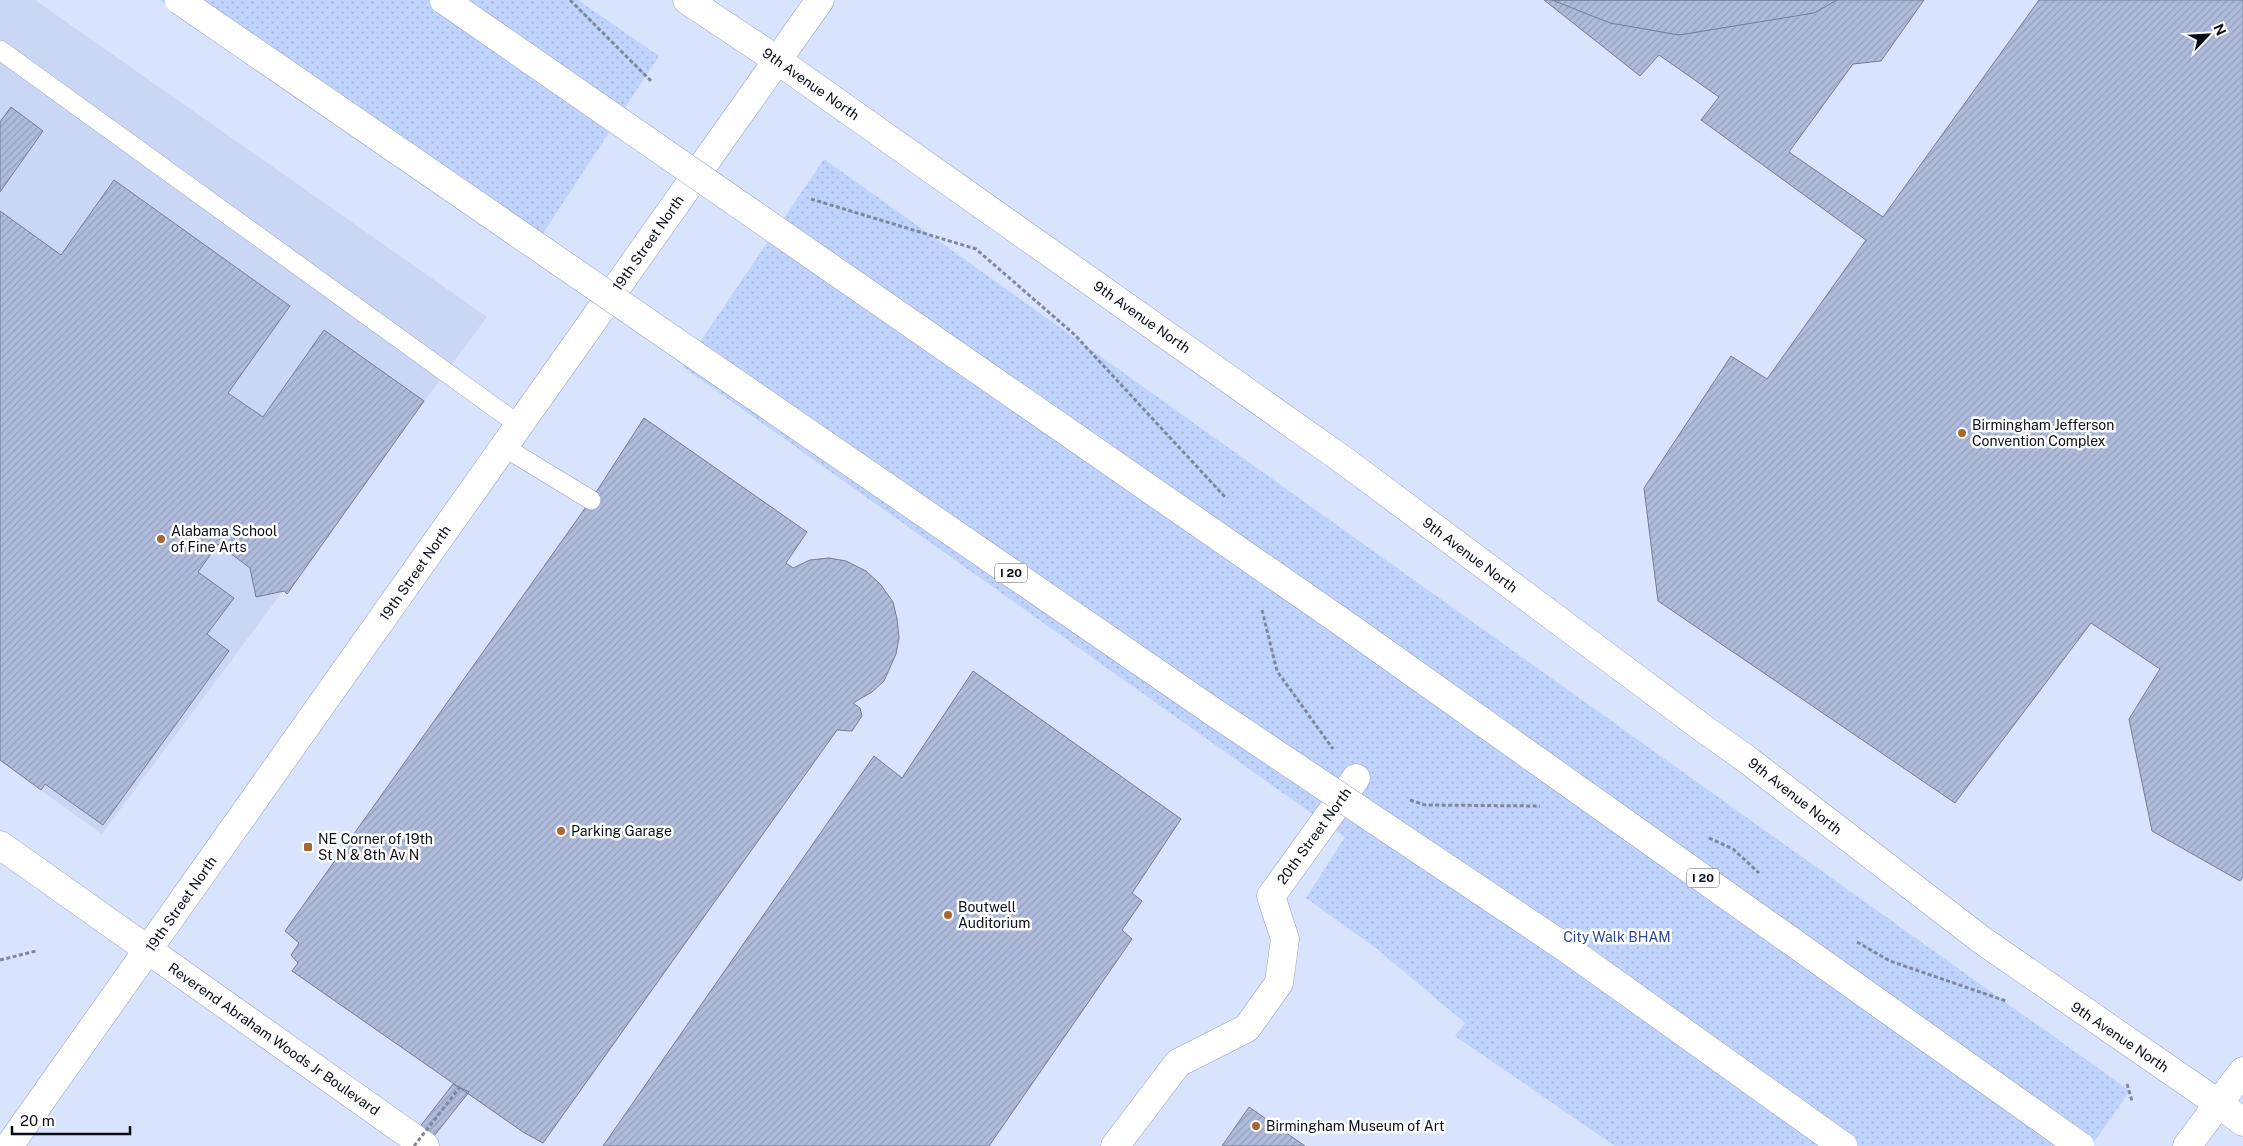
<svg xmlns="http://www.w3.org/2000/svg" width="2243" height="1146" font-family="'Public Sans',sans-serif">
<defs>
<pattern id="park-dots" width="8" height="8" patternUnits="userSpaceOnUse" patternTransform="scale(1.25)"><rect width="8" height="8" fill="#c0d3fc"/><path d="M2 2h.1M6 6h.1" fill="none" stroke="#a4b4d7" stroke-width="1.8" stroke-linecap="round"/></pattern>
<pattern id="building-hatch" width="6" height="6" patternUnits="userSpaceOnUse" patternTransform="scale(1.25)"><rect width="6" height="6" fill="#aebbdb"/><path d="M-1 1l2-2M0 6l6-6M5 7l2-2" fill="none" stroke="#94a0bb"/></pattern>
</defs>
<rect width="100%" height="100%" fill="#d8e4fe"/>
<path fill="#c9d7f5" d="M0 0H35L487 317 102 834 0 761Z"/>
<path fill="url(#park-dots)" d="M160 0H578L659 56 532 250Z
M824 159 2130 1091 2091 1146H1615L1455 1036 1465 1023 1377 949 1306 898 1345 837 683 367Z"/>
<path fill="url(#building-hatch)" stroke="#717d9a" d="M1544 0H1924L1881 61 1853 64 1789 152 1883 217 2039 0H2243V877L2240 881 2152 831 2129 719 2160 669 2091 623 1955 803 1658 601 1644 488 1731 356 1767 379 1866 240 1701 120 1719 97 1659 55 1640 76Z
M1552 0H1837L1814 13 1679 35 1610 23Z
M11 107 43 131 0 192V122Z
M114 180 290 306 228 393 263 417 324 330 424 401 287 594 284 591 256 597 250 568 218 544 198 572 234 598 207 634 229 651 103 825 45 784 41 790 0 760V211L61 255Z
M644 418 807 532 786 563 793 568 810 560 829 558 846 561 866 571 881 585 893 602 897 619 899 638 896 654 884 681 872 692 853 703 860 708 862 716 852 731 837 730 543 1143 523 1132 292 971 298 963 291 955 299 943 285 931 591 500Z
M973 671 1181 819 1132 893 1142 901 1122 930 1132 939 989 1146H603L874 756 902 778Z
M453 1084 469 1092 426 1146H405Z
M1249 1107 1305 1146H1222Z"/>
<g fill="none" stroke-linecap="round" stroke-linejoin="round">
<defs>
<path id="lane" d="M0 50 519 425
M504 447 591 500"/>
<path id="street" d="M777 60 1346 462 1700 726 1749 761 1983 941 2219 1104
M1115 1146 1178 1063 1247 1028 1279 983 1285 939 1271 896 1356 778"/>
<path id="secondary" d="M687 0 777 60
M0 845 425 1146
M2219 1104 2243 1122
M9 1146 820 0
M2187 1146 2243 1071"/>
</defs>
<use href="#lane" stroke="#93a0be" stroke-width="20"/>
<use href="#street" stroke="#93a0be" stroke-width="29"/>
<use href="#secondary" stroke="#93a0be" stroke-width="29"/>
<path stroke="#7f889b" stroke-width="3" stroke-dasharray="4 2.5" stroke-linecap="butt" d="M570 0 652 82
M811 199 976 249 1075 335 1225 497
M1262 610 1277 671 1333 749
M1410 800 1425 805 1540 806
M1709 838 1733 849 1759 873
M1857 942 1890 961 2006 1001
M0 960 36 951
M2127 1084 2132 1101"/>
<use href="#lane" stroke="#fff" stroke-width="19"/>
<use href="#street" stroke="#fff" stroke-width="28"/>
<use href="#secondary" stroke="#fff" stroke-width="28"/>
<defs>
<path id="highway-bridge" d="M179 0 1215 713 1566 948 1843 1146
M444 0 1346 625 2080 1146"/>
</defs>
<use href="#highway-bridge" stroke="#93a0be" stroke-width="29" stroke-linecap="butt"/>
<path stroke="#7f889b" stroke-width="3" stroke-dasharray="4 2.5" stroke-linecap="butt" d="M414 1146 460 1087"/>
<use href="#highway-bridge" stroke="#fff" stroke-width="28"/>
</g>
<g fill="#a76531" stroke="#fff" stroke-width="2">
<circle cx="1962" cy="433" r="5"/>
<circle cx="161" cy="539" r="5"/>
<circle cx="561" cy="831" r="5"/>
<rect x="303" y="842" width="10" height="10" rx="2.5"/>
<circle cx="948" cy="915" r="5"/>
<circle cx="1256" cy="1126" r="5"/>
</g>
<g text-anchor="middle" stroke-width="5" stroke-linejoin="round" paint-order="stroke">
<g fill="#fff" stroke="#53565d" stroke-width="1">
<rect x="995" y="563.5" width="32" height="19" rx="4"/>
<rect x="1687" y="868.5" width="32" height="19" rx="4"/>
</g>
<g font-size="12" font-weight="bold" fill="#090d18">
<text x="1011" y="577">I 20</text>
<text x="1703" y="882">I 20</text>
</g>
<g font-size="14" fill="#090d18" stroke="#fff">
<text transform="translate(811 84) rotate(35)" y="5">9th Avenue North</text>
<text transform="translate(648 243) rotate(-55)" y="5">19th Street North</text>
<text transform="translate(1142 317) rotate(35)" y="5">9th Avenue North</text>
<text transform="translate(1470 555) rotate(37)" y="5">9th Avenue North</text>
<text transform="translate(415 573) rotate(-55)" y="5">19th Street North</text>
<text transform="translate(1795 796) rotate(38)" y="5">9th Avenue North</text>
<text transform="translate(1314 836) rotate(-54)" y="5">20th Street North</text>
<text transform="translate(181 904) rotate(-55)" y="5">19th Street North</text>
<text transform="translate(2120 1037) rotate(34)" y="5">9th Avenue North</text>
<text transform="translate(274 1039) rotate(35)" y="5">Reverend Abraham Woods Jr Boulevard</text>
</g>
<g font-size="14" fill="#090d18" stroke="#fff" text-anchor="start">
<text x="1972" y="430">Birmingham Jefferson<tspan x="1972" dy="16">Convention Complex</tspan></text>
<text x="171" y="536">Alabama School<tspan x="171" dy="16">of Fine Arts</tspan></text>
<text x="571" y="836">Parking Garage</text>
<text x="318" y="844">NE Corner of 19th<tspan x="318" dy="16">St N &amp; 8th Av N</tspan></text>
<text x="958" y="912">Boutwell<tspan x="958" dy="16">Auditorium</tspan></text>
<text x="1266" y="1131">Birmingham Museum of Art</text>
</g>
<g font-size="14" fill="#2d4793" stroke="#fff">
<text x="1617" y="942">City Walk BHAM</text>
</g>
</g>
<g transform="translate(2208 35) rotate(65)" stroke="#ffffff" stroke-width="4" paint-order="stroke">
<path d="M0-4L9 19L0 12L-9 19Z" fill="#090d18"/>
<text y="-8" font-size="14" font-weight="bold" text-anchor="middle" fill="#090d18">N</text>
</g>
<path d="M12 1126v8h118v-8" fill="none" stroke="#090d18" stroke-width="2.5"/>
<text x="20" y="1126" font-size="15" fill="#090d18" stroke="#ffffff" stroke-width="4" paint-order="stroke">20 m</text>
</svg>
